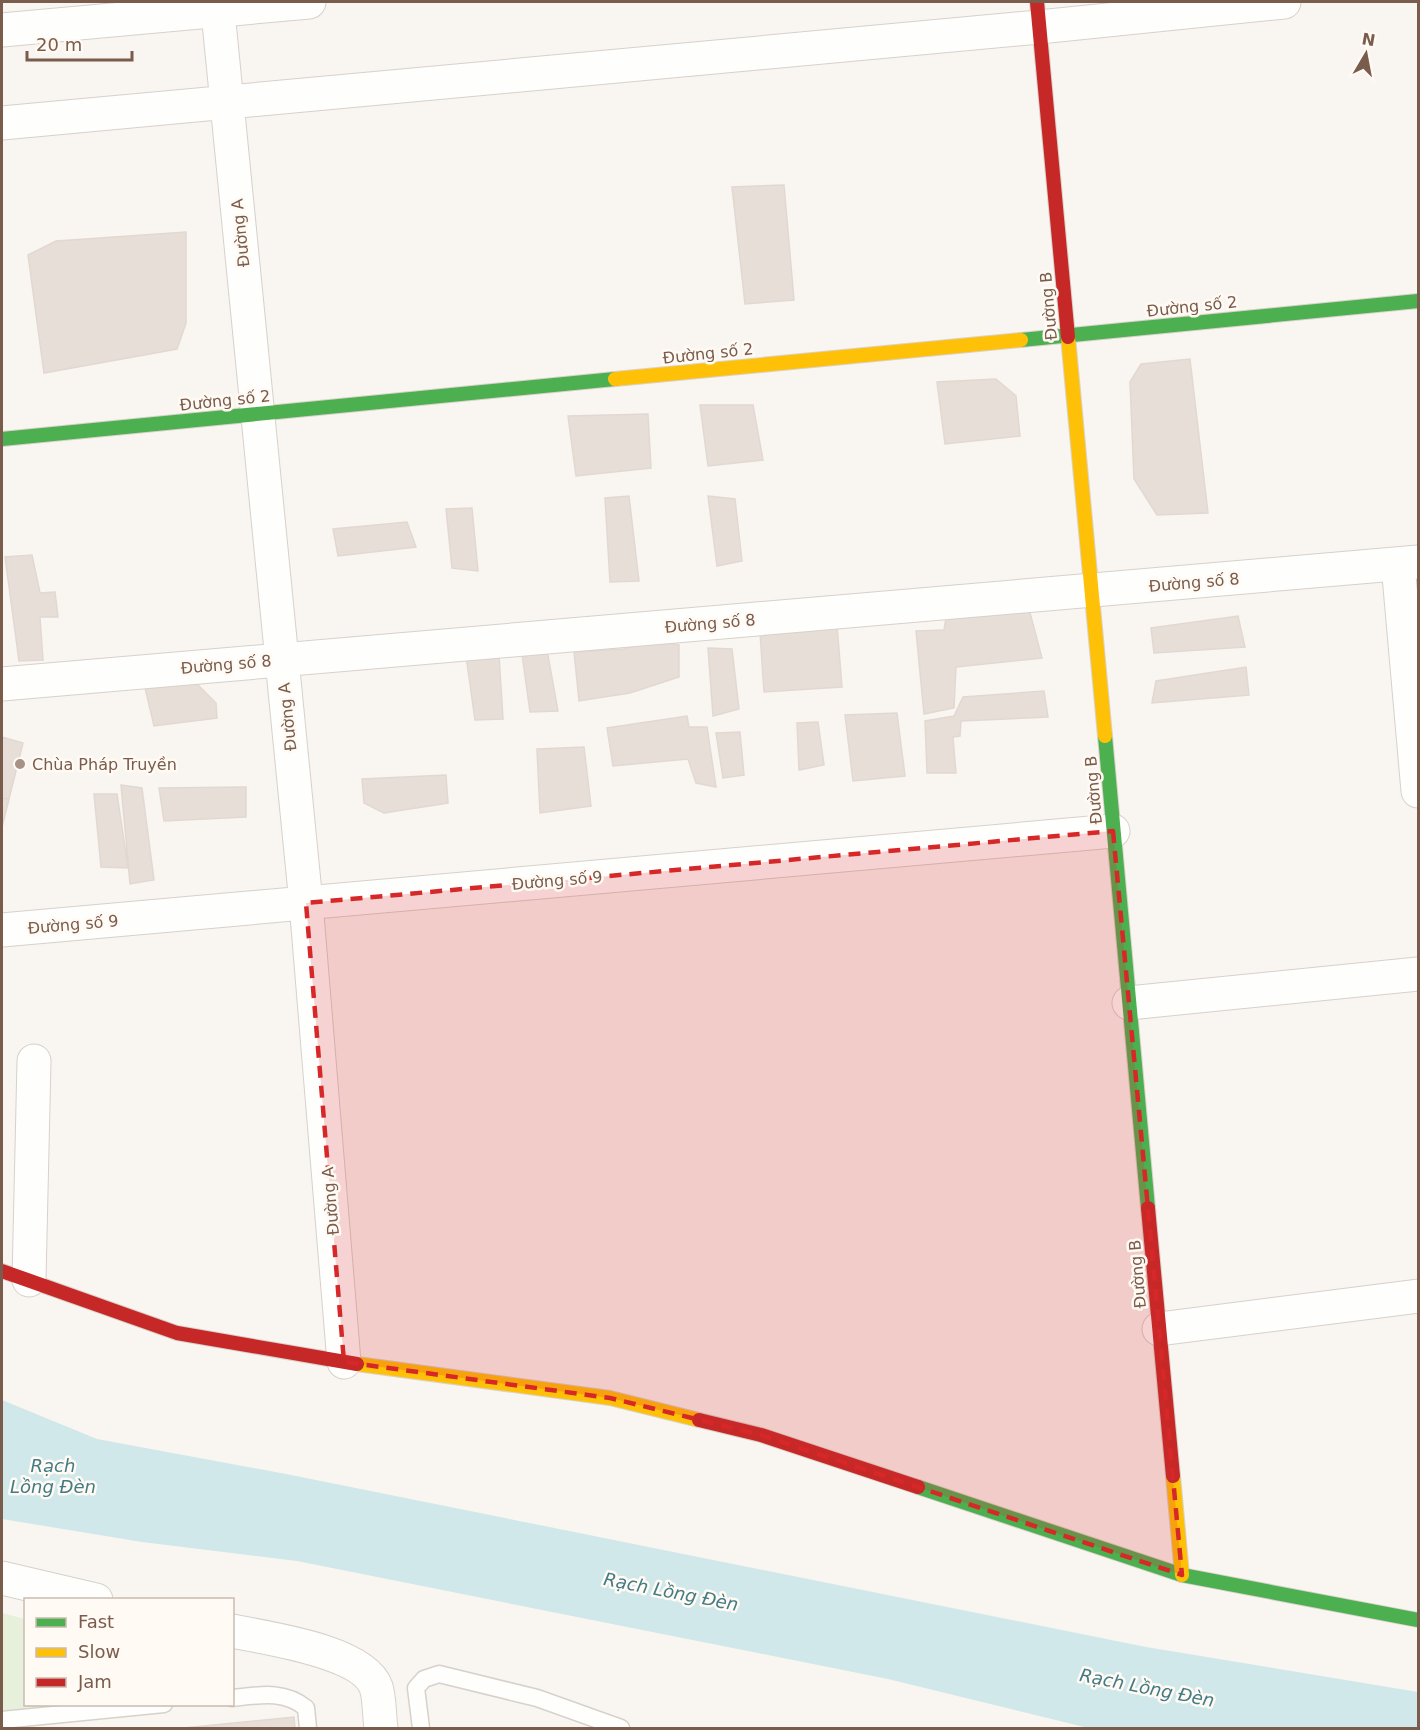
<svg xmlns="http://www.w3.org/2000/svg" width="1420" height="1730" font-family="'DejaVu Sans',sans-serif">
<rect width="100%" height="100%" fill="#f9f5f0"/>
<path fill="#e7f0db" d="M2 1613 25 1619 26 1704 82 1705 2 1712Z"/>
<path fill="#d0e8ea" d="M2 1400 97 1439 286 1474 1146 1647 1418 1692V1728H1088L888 1679 297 1561 142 1542 2 1519Z"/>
<path fill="#e6ded7" stroke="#e2d8d2" stroke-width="1.5" d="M784 185 794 300 745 304 732 187Z
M186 232V323L177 349 44 373 28 255 56 241Z
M1190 359 1208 513 1157 515 1134 479 1130 382 1141 364Z
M996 379 1016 396 1020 436 945 444 937 382Z
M700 405H753L763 460 708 466Z
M648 414 651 468 576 476 568 416Z
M629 496 639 581 610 582 605 498Z
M708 496 735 499 742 561 717 566Z
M472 508 478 571 452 568 446 509Z
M407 522 416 547 338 556 333 529Z
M32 555 40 593 55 592 58 617H40L43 660 19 661 5 557Z
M1029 609 1042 658 956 667 954 708 924 714 916 631 944 630 947 612Z
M1238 616 1245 647 1154 653 1151 628Z
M837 625 842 687 764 692 760 632Z
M651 641 679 645V677L630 693 579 701 574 652 624 649Z
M708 648 732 649 739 709 713 716Z
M547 650 558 711 530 712 522 654Z
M499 655 503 719 475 720 466 656Z
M1246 667 1249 695 1152 703 1156 681Z
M196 683 216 703 217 718 154 726 145 688Z
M1044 691 1048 717 961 721 960 736 953 737 956 773H927L925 721 954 716 963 697Z
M897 713 905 776 853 781 845 715Z
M687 716 689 727H707L716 787 696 783 688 759 613 766 607 728Z
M818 722 824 765 799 770 797 723Z
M740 732 744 775 723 778 716 733Z
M2 737 23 743 9 799 2 798Z
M584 747 591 806 540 813 537 749Z
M446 775 448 803 384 813 364 803 362 779Z
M121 785 142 788 154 880 130 884Z
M246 787V817L164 821 159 788Z
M94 794H117L128 868 101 867Z
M2 798 9 799 2 827Z
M294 1717 295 1728H184Z"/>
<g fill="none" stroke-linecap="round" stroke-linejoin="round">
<defs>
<path id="lane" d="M232 1698C260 1695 284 1690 306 1708L308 1728
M2 1720 164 1704
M421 1728 416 1688 424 1679 439 1674 537 1698 621 1728"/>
<path id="street" d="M217 2 306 903 344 1362
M2 30 309 2
M2 123 1039 27 1284 2
M1398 564 1418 791
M2 684 1418 562
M2 930 1113 831
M1129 1003 1418 974
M29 1280 34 1061
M1159 1329 1418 1296
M2 1578 96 1600
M232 1631C266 1638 363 1651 376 1687 380 1699 379 1716 381 1728"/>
<path id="fast" d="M1021 340 1418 301
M2 439 615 379
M1105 736 1148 1208
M918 1487 1182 1575 1418 1620"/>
<path id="slow" d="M1068 337 1105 736
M615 379 1021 340
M357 1364 610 1398 699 1420
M1173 1476 1182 1575"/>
<path id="jam" d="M1037 2 1068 337
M1148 1208 1173 1476
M2 1271 177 1333 357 1364
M699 1420 761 1435 918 1487"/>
</defs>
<use href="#lane" stroke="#d7d1cb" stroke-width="19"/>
<use href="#street" stroke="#d7d1cb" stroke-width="35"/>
<use href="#fast" stroke="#d9d2cb" stroke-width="16"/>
<use href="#slow" stroke="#d9d2cb" stroke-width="16"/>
<use href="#jam" stroke="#d9d2cb" stroke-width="16"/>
<use href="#lane" stroke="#fefefd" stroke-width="16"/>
<use href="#street" stroke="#fefefd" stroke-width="33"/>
<use href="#fast" stroke="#4caf50" stroke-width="14"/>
<use href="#slow" stroke="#ffc107" stroke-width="14"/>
<use href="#jam" stroke="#c62828" stroke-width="14"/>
</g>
<path fill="#d62828" fill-opacity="0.2" stroke="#d62828" stroke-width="4.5" stroke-dasharray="12 8" stroke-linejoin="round" d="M1113 831 1182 1575 761 1435 610 1398 344 1362 306 903Z"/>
<circle fill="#a69286" stroke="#fffaf3" stroke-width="2" cx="20" cy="764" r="6"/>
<g text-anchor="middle" stroke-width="5" stroke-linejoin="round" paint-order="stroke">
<g font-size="16" fill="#7a5c4d" stroke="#fffaf3">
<text transform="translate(240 233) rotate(-96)" y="6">Đường A</text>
<text transform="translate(1048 306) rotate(-95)" y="6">Đường B</text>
<text transform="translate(1192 306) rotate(-6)" y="6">Đường số 2</text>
<text transform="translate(708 353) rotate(-6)" y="6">Đường số 2</text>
<text transform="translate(225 400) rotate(-6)" y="6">Đường số 2</text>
<text transform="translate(1194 582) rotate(-5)" y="6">Đường số 8</text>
<text transform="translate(710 623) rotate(-5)" y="6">Đường số 8</text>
<text transform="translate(226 664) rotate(-5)" y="6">Đường số 8</text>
<text transform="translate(287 717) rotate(-96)" y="6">Đường A</text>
<text transform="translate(1093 790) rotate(-95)" y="6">Đường B</text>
<text transform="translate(557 880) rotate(-5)" y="6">Đường số 9</text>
<text transform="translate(73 924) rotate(-5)" y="6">Đường số 9</text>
<text transform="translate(330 1201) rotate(-95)" y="6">Đường A</text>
<text transform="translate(1137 1274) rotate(-95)" y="6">Đường B</text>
</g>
<g font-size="16" fill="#7a5c4d" stroke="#fffaf3" text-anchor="start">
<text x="32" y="770">Chùa Pháp Truyền</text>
</g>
<g font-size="18" font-style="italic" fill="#437c86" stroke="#fffaf3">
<text x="53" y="1472">Rạch<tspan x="53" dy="21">Lồng Đèn</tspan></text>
<text transform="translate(671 1592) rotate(11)" y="6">Rạch Lồng Đèn</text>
<text transform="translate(1147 1688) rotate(11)" y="6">Rạch Lồng Đèn</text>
</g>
</g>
<rect width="1420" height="1730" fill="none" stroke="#7a5c4d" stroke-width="6"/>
<rect x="24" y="1598" width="210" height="108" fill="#fffaf3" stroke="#cabbb1" stroke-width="1.5"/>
<rect x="36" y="1618" width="30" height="9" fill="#4caf50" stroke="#cabbb1" stroke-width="1.5"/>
<text x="78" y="1628" font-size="18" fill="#7a5c4d">Fast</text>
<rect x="36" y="1648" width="30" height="9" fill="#ffc107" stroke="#cabbb1" stroke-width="1.5"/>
<text x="78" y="1658" font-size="18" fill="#7a5c4d">Slow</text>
<rect x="36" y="1678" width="30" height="9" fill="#c62828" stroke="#cabbb1" stroke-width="1.5"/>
<text x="78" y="1688" font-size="18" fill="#7a5c4d">Jam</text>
<g transform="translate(1366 54) rotate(10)" stroke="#fffaf3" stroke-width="4.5" paint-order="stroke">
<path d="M0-4.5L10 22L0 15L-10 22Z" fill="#7a5c4d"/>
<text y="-9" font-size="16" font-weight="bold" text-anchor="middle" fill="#7a5c4d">N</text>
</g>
<path d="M27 51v9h105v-9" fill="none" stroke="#7a5c4d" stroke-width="3"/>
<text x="36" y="51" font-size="18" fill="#7a5c4d" stroke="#fffaf3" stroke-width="4.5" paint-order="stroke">20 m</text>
</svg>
